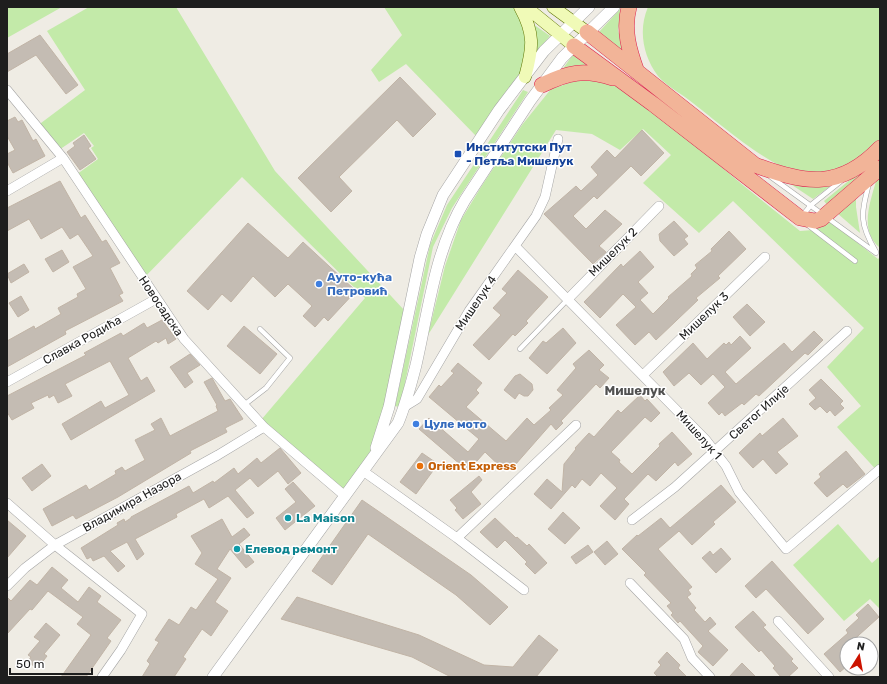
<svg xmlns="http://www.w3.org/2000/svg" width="887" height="684" font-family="Rubik,sans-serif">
<rect width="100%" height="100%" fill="#efece4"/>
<path fill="#c3eaa9" d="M7 7H62L7 38Z
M89 7H176L275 171 405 311 386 408 370 455 343 491 261 420 365 298 242 177 141 281 73 177 98 159 91 148 94 146 84 133 56 152 37 126 85 90 47 31Z
M384 7H514L528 30 521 75 476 136 406 64 379 82 371 70 402 35Z
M622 7 618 30 624 54 599 32Z
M648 7H879L880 141C874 148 843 171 835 172 824 174 809 173 798 172 771 169 713 118 689 100 680 93 665 85 658 76 643 56 638 30 648 7Z
M533 24 550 36 536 53Z
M574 53 591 68 562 70Z
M595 79 630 90 744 186 800 231 813 230 830 221 878 259 880 257V474L837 427 861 406 827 367 864 328 733 201 699 233 643 183 671 155 643 129 620 150 592 134 556 130 428 335 445 266 461 220 481 187 522 125 551 89 578 80Z
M523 90 528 92 452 208 433 247 404 388 399 407 395 406 430 245 447 205Z
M880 155V163L828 206 824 201Z
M880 178V248C859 231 870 203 876 181Z
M783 179 833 184 813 199Z
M856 196V207L860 233 837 213Z
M838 524 872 563 880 556V609L870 599 844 621 793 565Z"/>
<path fill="#c4bcb3" stroke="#c1b4a6" d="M40 35 78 85 66 94 36 55 7 72V54Z
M400 77 436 114 413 137 397 120 339 177 352 191 331 212 298 178Z
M15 117 18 122 22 120 33 141 36 139 45 156 13 173 7 162V154L15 150 7 136V121Z
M642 130 664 153 641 176 631 166 597 199 594 196 573 216 586 229 605 210 622 224 599 246 606 252 593 264 544 214 576 186 581 191 598 175 591 167 607 150 615 158Z
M84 135 91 146 88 148 96 159 80 170 67 152 75 146 73 143Z
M60 181 81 218 85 215 102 242 106 240 120 263 110 268 123 293 119 295 123 301 65 331 66 334 7 367V341L34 326 35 329 61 314 58 308 78 297 77 294 86 289 73 267 93 256 78 234 70 239 62 227 41 239 29 219 7 231V208Z
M674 221 688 236 684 239 688 244 674 256 660 241 659 234Z
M248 223 288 258 303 242 356 291 328 321 324 317 315 327 303 316 312 306 288 284 275 297 253 276 231 302 222 294 208 310 187 291Z
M729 231 746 249 718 276 720 278 696 298 698 300 656 340 649 332 635 345 616 325 636 307 623 294 600 318 584 302 621 264 623 267 640 251 654 267 638 282 648 293 640 300 653 314 669 298 668 297 692 276 691 274 697 268 695 265 712 251 711 249Z
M62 250 69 262 53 272 45 259Z
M24 264 29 272 11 283 7 274Z
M518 270 548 297 526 321 528 323 515 336 513 334 489 360 473 345 501 315 493 308 507 293 502 289Z
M21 296 29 310 18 317 9 303Z
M747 304 765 322 750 336 733 317Z
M162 320 176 339 168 344 166 338 158 343 156 341 128 358 141 381 147 377 155 391 71 440 62 424 101 401 105 408 129 395 110 361 65 384 72 396 58 403 54 395 49 398 48 395 31 403 34 408 12 420 7 412V396L86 355 84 353 121 333 123 336 144 323 147 328Z
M244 326 277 354 260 374 227 346Z
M563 328 576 343 547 374 529 358 543 341 546 343Z
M814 331 823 340 808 355 805 353 759 396 756 394 744 405 742 403 725 416 722 412 719 415 708 403 725 387 713 374 701 385 689 373 674 386 663 372 693 343 707 359 724 343 726 345 729 342 731 345 740 336 751 348 725 372 736 384 784 343 792 352Z
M589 350 604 365 599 370 609 378 600 388 596 384 561 421 563 423 556 430 551 424 515 465 513 463 505 471 485 452 468 471 419 429 429 418 468 452 479 439 429 397 439 385 441 387 454 373 451 371 458 363 482 383 476 390 479 393 466 407 506 441 527 418 534 425 551 410 549 408 563 395 557 390 576 368 573 364Z
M190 354 200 365 187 373 193 382 185 388 170 367Z
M520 374 532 384 533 390 528 396H524L519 393 515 399 504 390 515 376Z
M212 378 225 401 230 399 243 419 225 428 227 432 190 451 191 453 118 497 76 519 73 515 52 526 43 509 86 485 89 490 116 474 115 471 122 467 125 471 145 460 135 440 155 430 151 424 161 418 170 436 218 411 216 406 217 405 204 382Z
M821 379 843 401 840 404 844 408 835 416 830 410 827 413 820 406 815 410 809 404 816 398 809 390Z
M640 395 645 401 647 399 660 413 651 422 645 417 611 452 620 460 619 462 632 474 660 446 659 444 672 432 692 454 678 466 675 462 656 481 648 474 624 499 629 504 615 520 600 506 617 488 601 473 590 486 582 479 575 488 572 485 551 509 534 494 547 479 562 492 564 464 576 449 575 448 589 433 594 437 618 410 621 413Z
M783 418 798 436 777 452 788 464 776 474 763 459 753 468 739 453 760 433 762 436Z
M280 448 301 473 288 484 278 471 258 487 250 478 235 490 254 513 247 518 228 496 209 508 204 499 176 514 177 517 135 539 144 554 137 560 127 542 110 551 125 566 118 572 104 556 93 561 91 557 87 559 81 548 118 525 117 523 124 519 125 522 131 518V517L189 486 193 493 213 481 214 483 234 468 238 474 257 458 261 463Z
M846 451 865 474 847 488 843 484 827 497 814 483 821 477 819 474Z
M422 453 438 464 416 494 400 482Z
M42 464 51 476 32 491 22 478Z
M479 476 482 480 471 492 481 504 463 519 455 510 457 508 450 500Z
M293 482 315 506 285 530 276 518 296 502 285 489Z
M721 485 736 502 713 522 715 524 692 545 679 531 658 549 692 587 688 590 691 594 687 597 696 608 694 610 705 622 710 617 716 624 708 631 728 650 713 666 698 652 703 646 680 621 678 623 671 615 673 613 667 606 671 603 644 575 646 573 622 549 637 535 638 536 661 518 670 528Z
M362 500 471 575 508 607 490 625 456 595 368 534 332 585 312 571Z
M563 512 580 528 565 544 548 529Z
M495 518 516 538 517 537 527 546 529 544 547 563 535 574 525 564 527 562 505 540 497 548 480 532Z
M222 519 232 537 244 528 250 535 239 544 254 562 246 568 230 549 217 569 231 578 215 602 228 611 211 636 202 629 183 657 186 659 174 677H142L150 664 147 661 159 642 155 640 169 619 179 625 191 607 196 610 218 579 195 564 202 553 191 536Z
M7 520 26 536 7 558Z
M607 541 618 554 605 565 594 552Z
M588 545 593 552 576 564 571 557Z
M721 548 731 559 716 573 702 558 710 551 713 555Z
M772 561 824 619 808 634 766 589 756 598 745 586Z
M52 567 68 580 61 588 78 602 89 587 101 596 97 602 121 620 107 638 111 641 86 677H61L91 635 77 624 83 617 48 591 32 610 30 609 7 634V597L11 601 30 580 37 585Z
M297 597 419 635 484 665 513 667 539 635 558 650 536 677H451L412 657 281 619Z
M868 604 879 617 849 644H847V666L840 672 824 654 848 633 846 630 859 618 856 615Z
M753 611 766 625 763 627 793 659 791 661 798 668 788 677H781L773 668 775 666 761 650 759 652 735 627Z
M46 623 60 635 44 654 47 656 37 669 28 661 31 657 28 655 40 641 34 637Z
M667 652 680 665 678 668 687 677H658L654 673 661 665 658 662Z
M742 663 756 677H729Z"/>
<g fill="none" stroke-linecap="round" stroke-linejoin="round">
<defs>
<path id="service" d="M771 177 876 253
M869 183C861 215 859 223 876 252
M802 216 811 205 841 181
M808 225 855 261
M520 349 568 299
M244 405 266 388 290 358 260 329"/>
<path id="minor" d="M7 90 63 158 184 339 264 427 345 496
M7 191 63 158
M515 246 706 440 726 466 739 492 786 549 880 469
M568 299 659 206
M643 375 765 257
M7 382 156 299
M404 407 417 399 469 311 536 216 545 197 558 139
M363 471 457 538 524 590
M7 503 55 545 142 614 121 650 102 677
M632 520 675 487 847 331
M457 538 576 425
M630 583 684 639 692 658 710 677
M7 586 25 568 55 545 218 455 264 427
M778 621 829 677"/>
<path id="tertiary" d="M376 448 389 407 420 258 427 234 443 195 499 110 544 51 589 7
M213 677 398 423C406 404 411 384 416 365 429 308 435 250 465 200L530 101 562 58 614 7"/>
<path id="secondary" d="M520 7C535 34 533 48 525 77
M526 7 574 46
M553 7 587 32"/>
<path id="trunk" d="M629 7C623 30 629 50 637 72
M587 32 755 165C805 184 840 190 880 148
M574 46 653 104 800 218 815 221 821 219 880 168
M542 85C569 72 584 69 613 78"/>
</defs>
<use href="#service" stroke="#a5a5a5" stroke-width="5.5"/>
<use href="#minor" stroke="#a5a5a5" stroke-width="10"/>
<use href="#tertiary" stroke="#a5a5a5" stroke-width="12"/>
<use href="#secondary" stroke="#5f7604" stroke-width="13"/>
<use href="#trunk" stroke="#db2350" stroke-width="16"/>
<use href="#service" stroke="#fff" stroke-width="4.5"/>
<use href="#minor" stroke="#fff" stroke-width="9"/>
<use href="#tertiary" stroke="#fff" stroke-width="11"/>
<use href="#secondary" stroke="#f0fab7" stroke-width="12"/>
<use href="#trunk" stroke="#f2b498" stroke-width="15"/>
</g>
<rect fill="#1a4fb4" stroke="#fff" stroke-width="1.5" x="454" y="150" width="8" height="8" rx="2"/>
<g fill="#3f7fe0" stroke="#fff" stroke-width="1.5">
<circle cx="319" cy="284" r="4"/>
<circle cx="416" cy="424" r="4"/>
</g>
<circle fill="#e8710a" stroke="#fff" stroke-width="1.5" cx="420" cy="466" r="4"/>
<g fill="#0f9aa8" stroke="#fff" stroke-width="1.5">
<circle cx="288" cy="518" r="4"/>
<circle cx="237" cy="549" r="4"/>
</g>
<g text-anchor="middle" stroke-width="3" stroke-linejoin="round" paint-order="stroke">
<g font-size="12" font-weight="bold" fill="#164399" stroke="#fff" text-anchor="start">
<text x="466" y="151">Институтски Пут<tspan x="466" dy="14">- Петља Мишелук</tspan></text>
</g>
<g font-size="12" fill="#1e1e1e" stroke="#fff">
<text transform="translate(613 252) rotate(-45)" y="4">Мишелук 2</text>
<text transform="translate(476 303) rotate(-56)" y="4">Мишелук 4</text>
<text transform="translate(161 306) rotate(56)" y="4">Новосадска</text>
<text transform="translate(704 316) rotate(-44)" y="4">Мишелук 3</text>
<text transform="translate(82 340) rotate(-29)" y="4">Славка Родића</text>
<text transform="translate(759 412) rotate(-42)" y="4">Светог Илије</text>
<text transform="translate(699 435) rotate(48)" y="4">Мишелук 1</text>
<text transform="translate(132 502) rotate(-29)" y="4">Владимира Назора</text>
</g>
<g font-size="12" font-weight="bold" fill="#366cbe" stroke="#fff" text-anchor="start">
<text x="327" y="281">Ауто-кућа<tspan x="327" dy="14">Петровић</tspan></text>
<text x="424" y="428">Цуле мото</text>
</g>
<g font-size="12" font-weight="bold" fill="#c56008" stroke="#fff" text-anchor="start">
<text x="428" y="470">Orient Express</text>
</g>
<g font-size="12" font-weight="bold" fill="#0d838f" stroke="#fff" text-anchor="start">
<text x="296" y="522">La Maison</text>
<text x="245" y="553">Елевод ремонт</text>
</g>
<g font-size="13" font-weight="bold" fill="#515151" stroke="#fff">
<text x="635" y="395">Мишелук</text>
</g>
</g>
<rect width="887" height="684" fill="none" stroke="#1e1e1e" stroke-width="16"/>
<g transform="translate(859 656) rotate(11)"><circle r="19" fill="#ffffff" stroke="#a5a5a5"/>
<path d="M0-3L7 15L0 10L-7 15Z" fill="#cc1300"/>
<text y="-6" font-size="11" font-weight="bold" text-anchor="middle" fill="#1e1e1e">N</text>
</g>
<path d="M10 668v6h82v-6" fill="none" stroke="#1e1e1e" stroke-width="2"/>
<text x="16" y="668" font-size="12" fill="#1e1e1e" stroke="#ffffff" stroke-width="3" paint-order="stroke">50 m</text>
</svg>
